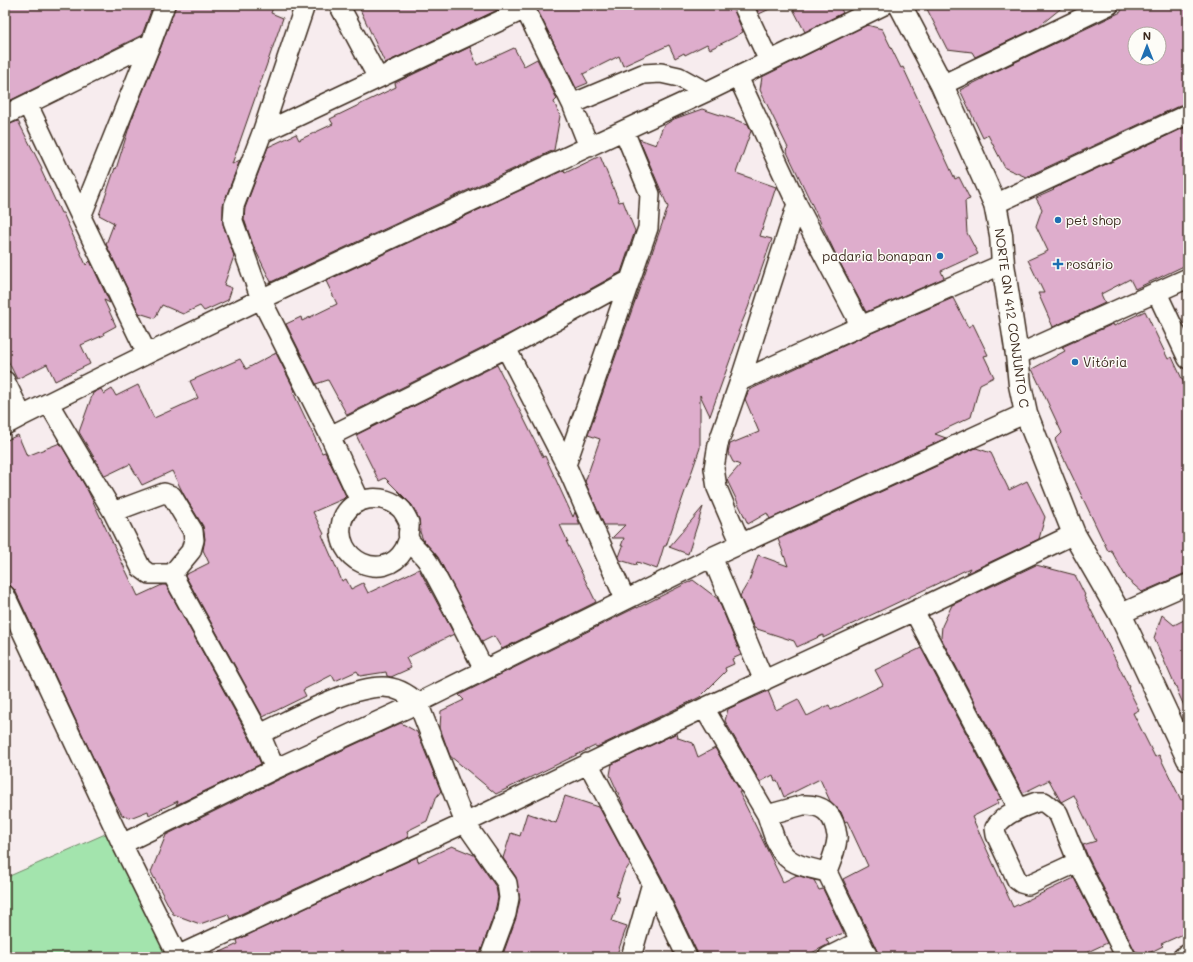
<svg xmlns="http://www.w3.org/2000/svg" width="1193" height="962" font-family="Mali,sans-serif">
<rect width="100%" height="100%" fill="#f7ecee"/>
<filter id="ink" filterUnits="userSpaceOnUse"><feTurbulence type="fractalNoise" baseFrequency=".025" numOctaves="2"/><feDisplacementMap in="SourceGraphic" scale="8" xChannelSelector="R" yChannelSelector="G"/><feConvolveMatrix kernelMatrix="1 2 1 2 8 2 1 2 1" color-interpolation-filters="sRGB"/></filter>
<g filter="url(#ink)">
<path fill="#a3e4ad" stroke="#6f8766" d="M112 831 173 957H5V878Z"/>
<path fill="#deadcc" stroke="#3b2a1e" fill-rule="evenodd" d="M5 5H153L142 35 5 103Z
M176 5H274L271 13 283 18 232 164 240 160 223 205V224L234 256 224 285 232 288 228 300 204 311 200 306 183 314 162 305 155 318 139 313 106 244 114 223 99 215 115 168 116 169 131 121 161 47Z
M358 5H508L385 63Z
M535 5H732L743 32 733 38 710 49 707 44 685 55 684 53 675 58 669 45 623 66 619 56 583 74 588 83 576 88Z
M755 5H778L759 14Z
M791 5H839L843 13 805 32Z
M925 5H950L951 7 956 5H1065L1038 27 975 57 972 52 947 49Z
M1132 5H1188V103L1183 104 1026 177 1005 168 988 135 983 138 960 90 984 78V77L1121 12V10ZM1135 34H1159V58H1135Z
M867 25 882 29 901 68 903 67 955 179 959 177 970 199 965 201 967 233 978 254 941 271 944 278 866 312 838 259 786 150 788 148 760 90 762 77Z
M470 47 477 65 514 48 524 66 537 59 557 99 554 102 560 116 554 150 271 282 253 245 244 219 245 208 268 147 296 134 299 140 333 124 330 119 396 87 395 83Z
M702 109 748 124 751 131 736 173 776 187 760 236 772 239 748 308 738 332H740L710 416 700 395V448L666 546H664L657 569 637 562 636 565 620 560 619 557 623 546H621L624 538H612L625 525H604L585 482 600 439 588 435 668 207 639 139 656 145 663 126 674 119Z
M18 121 42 168 41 170 61 213H63L86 265 90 261 110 303 104 300 116 326 103 333 104 335 81 345 90 364 55 381 47 364 17 379 5 355V126Z
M1188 126V264L1135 289 1130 279 1101 294 1105 303 1053 327 1038 293H1044L1028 260 1048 251 1036 226 1042 209 1036 198 1054 190 1053 189Z
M600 156 619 202 623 201 635 231 621 272 513 332 347 415 328 380 316 384 286 324 301 317 302 321 337 304 326 281 564 170 565 173Z
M953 298 968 327 973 324 988 355 984 356 994 377 980 384 971 417 935 434 946 438 770 519 767 513 748 524 727 480 740 465 733 462 728 452 730 444 759 432 745 399 749 390 865 336Z
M1145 311 1168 359 1172 357 1188 392V572L1142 592 1127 579 1111 550 1108 551 1055 440 1062 433 1032 369 1065 351 1062 347 1113 324 1114 326Z
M276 353 295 391 293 392 322 453 325 452 346 496 343 499 313 512 324 534 322 535 342 581 346 579 351 589 363 583 368 593 419 569 454 634 406 658 411 668 391 677 387 676 386 672 360 676 357 671 335 681 332 675 303 690 306 696 263 717 185 575 209 563 203 550 205 539 203 526 184 495 172 471 142 485 130 464 105 476 79 432 93 393 101 389 104 394 112 389 116 396 138 385 154 418 198 398 190 381 240 359 246 369Z
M497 365 543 457 545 456 573 517 575 512 580 525H560L568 542 566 541 596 602 502 649 494 636 482 642 438 557 423 540 420 532 419 519 412 505 385 478 379 481 356 435Z
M18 435 27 456 60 443 88 491 138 596 162 585H166L250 739 261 764 176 805 178 801 149 815 148 811 130 818 122 815 104 781 15 590 10 585 5 576V441Z
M976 448 991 453 1009 490 1027 481 1045 517 1039 539 967 573 970 568 823 638V635L797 647 794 641 754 628 740 596 749 581 758 555 788 566 778 539Z
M703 507 688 554 669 547Z
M1036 565 1075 575 1085 595 1084 596 1129 687 1128 688 1139 710 1133 713 1155 757 1159 755 1181 800 1183 799 1188 809V932L1161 944 1163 946 1145 955 1135 951 1088 857 1083 845 1096 841 1074 795 1061 802 1049 780 1023 793 941 638 942 626 952 605Z
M693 580 718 599 741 655 732 659 734 664 725 668 726 671 700 697 597 747 595 746 496 794 450 756 440 728 441 711 464 700 459 695 637 607V608Z
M1162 615 1174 625 1188 618V715L1154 638Z
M921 648 1001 799 997 800 999 803 972 817 1013 907 1074 878 1107 943 1077 957H880L843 879 868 866 847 821 845 822 841 812 830 801 820 779 784 797 777 780 775 781 773 775 760 782 725 721 728 709 768 691 776 710 798 699 807 716 829 705 831 710 883 685 875 670Z
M401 723 417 732 441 791 435 799 427 821 407 831 409 837 230 919 228 914 200 924 173 914 151 872 166 835 280 779Z
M677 733 678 738 693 743 698 757 715 748 741 792H739L783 882 797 875 814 880 819 890 823 889 844 933 826 939 829 944 804 957H698L697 952 662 878 628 815 610 775 612 764Z
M565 796 599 807 630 864 624 873 616 896 620 898 612 921 627 926 616 957H502L516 918 520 900 516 877 503 858 511 833 520 836 527 813 556 823Z
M452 846 474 855 496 887 498 898 495 911 479 957H210L238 944 237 940 417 857 418 862Z"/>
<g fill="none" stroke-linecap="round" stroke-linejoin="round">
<defs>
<path id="street" d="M305 5 262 133 234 206 233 221 261 299 330 436 360 501
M339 5 378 78
M743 5 769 61
M738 77 797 204 740 381 718 444 714 468 717 488 741 544
M942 85 1109 5
M572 104 643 74 661 73 679 77 706 92
M28 105 81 217
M5 115 151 43
M624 131 650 194 648 228 566 465 625 599
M262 133 525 9 572 104 589 147
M797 204 861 326 1003 264
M995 204 1188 114
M1157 293 1188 359
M506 348 566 465
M147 354 81 217 151 43 165 5
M1017 355 1188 278
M5 381 22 416 5 425
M740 381 861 326
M49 404 113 512
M22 416 147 354 261 299 706 92 884 5
M330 436 506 348 630 280
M164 493 172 496 193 531 194 540 191 551 172 574H149L141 568 113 512Z
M409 539C407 542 406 547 404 550 384 584 332 560 342 521 349 496 385 491 402 510 404 513 408 520 409 523 410 528 407 534 409 539 411 545 424 555 428 562 448 597 466 634 484 670
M712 557 764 681
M172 574 260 734 275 769
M5 595 122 844 178 957
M914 611 1019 809
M1120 614 1188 584
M704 708 767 815
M260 734C292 719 348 687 383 687 397 687 408 694 418 703L465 823 507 883 509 898 506 914 490 957
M588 763 652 883 631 957
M1037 802H1044L1058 813 1078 862 1028 885 1021 883 1017 880 996 835 995 828C1003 814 1022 807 1037 802Z
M803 805C821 804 832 812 836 830 836 833 838 836 837 839 836 850 831 862 827 872 782 863 780 857 767 815Z
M122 844 275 769 418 703 712 557 1026 413
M1078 862 1126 957
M827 872 868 957
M652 883 687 957
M177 956 465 823 704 708 914 611 1074 534
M828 957 860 941
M1183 957 1188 954"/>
<path id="secondary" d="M900 5 942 85 995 204 1001 235 1003 264 1017 355 1020 385 1026 413 1074 534 1120 614 1188 759"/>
</defs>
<use href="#street" stroke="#3b2a1e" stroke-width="22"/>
<use href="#secondary" stroke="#3b2a1e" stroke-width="25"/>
<use href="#street" stroke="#fdfcf7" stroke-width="19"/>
<use href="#secondary" stroke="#fdfcf7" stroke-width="22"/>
</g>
</g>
<g fill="#1f6fb2" stroke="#fdfcf7" stroke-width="1.5">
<circle cx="1058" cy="220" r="4"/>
<circle cx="940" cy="256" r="4"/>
<path d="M1056 258h4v4h4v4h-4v4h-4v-4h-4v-4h4z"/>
<circle cx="1075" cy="362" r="4"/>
</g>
<g text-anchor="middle" stroke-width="3" stroke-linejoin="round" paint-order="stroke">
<g font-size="13" fill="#3b2a1e" stroke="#fdfcf7" text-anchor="start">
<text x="1066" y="225">pet shop</text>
<text x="932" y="261" text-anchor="end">padaria bonapan</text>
<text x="1066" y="269">rosário</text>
<text x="1083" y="367">Vitória</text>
</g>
<g font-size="13" fill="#3b2a1e" stroke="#fdfcf7">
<text transform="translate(1012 318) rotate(82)" y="5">NORTE QN 412 CONJUNTO C</text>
</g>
</g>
<rect width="1193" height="962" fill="none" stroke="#fdfcf7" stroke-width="20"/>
<rect x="10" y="10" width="1173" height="942" fill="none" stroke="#3b2a1e" stroke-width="1.5" filter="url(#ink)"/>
<g transform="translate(1147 46)"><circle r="19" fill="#fdfcf7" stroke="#afa8a0"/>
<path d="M0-3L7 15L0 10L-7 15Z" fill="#1f6fb2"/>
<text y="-6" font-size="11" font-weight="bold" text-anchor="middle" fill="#3b2a1e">N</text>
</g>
</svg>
